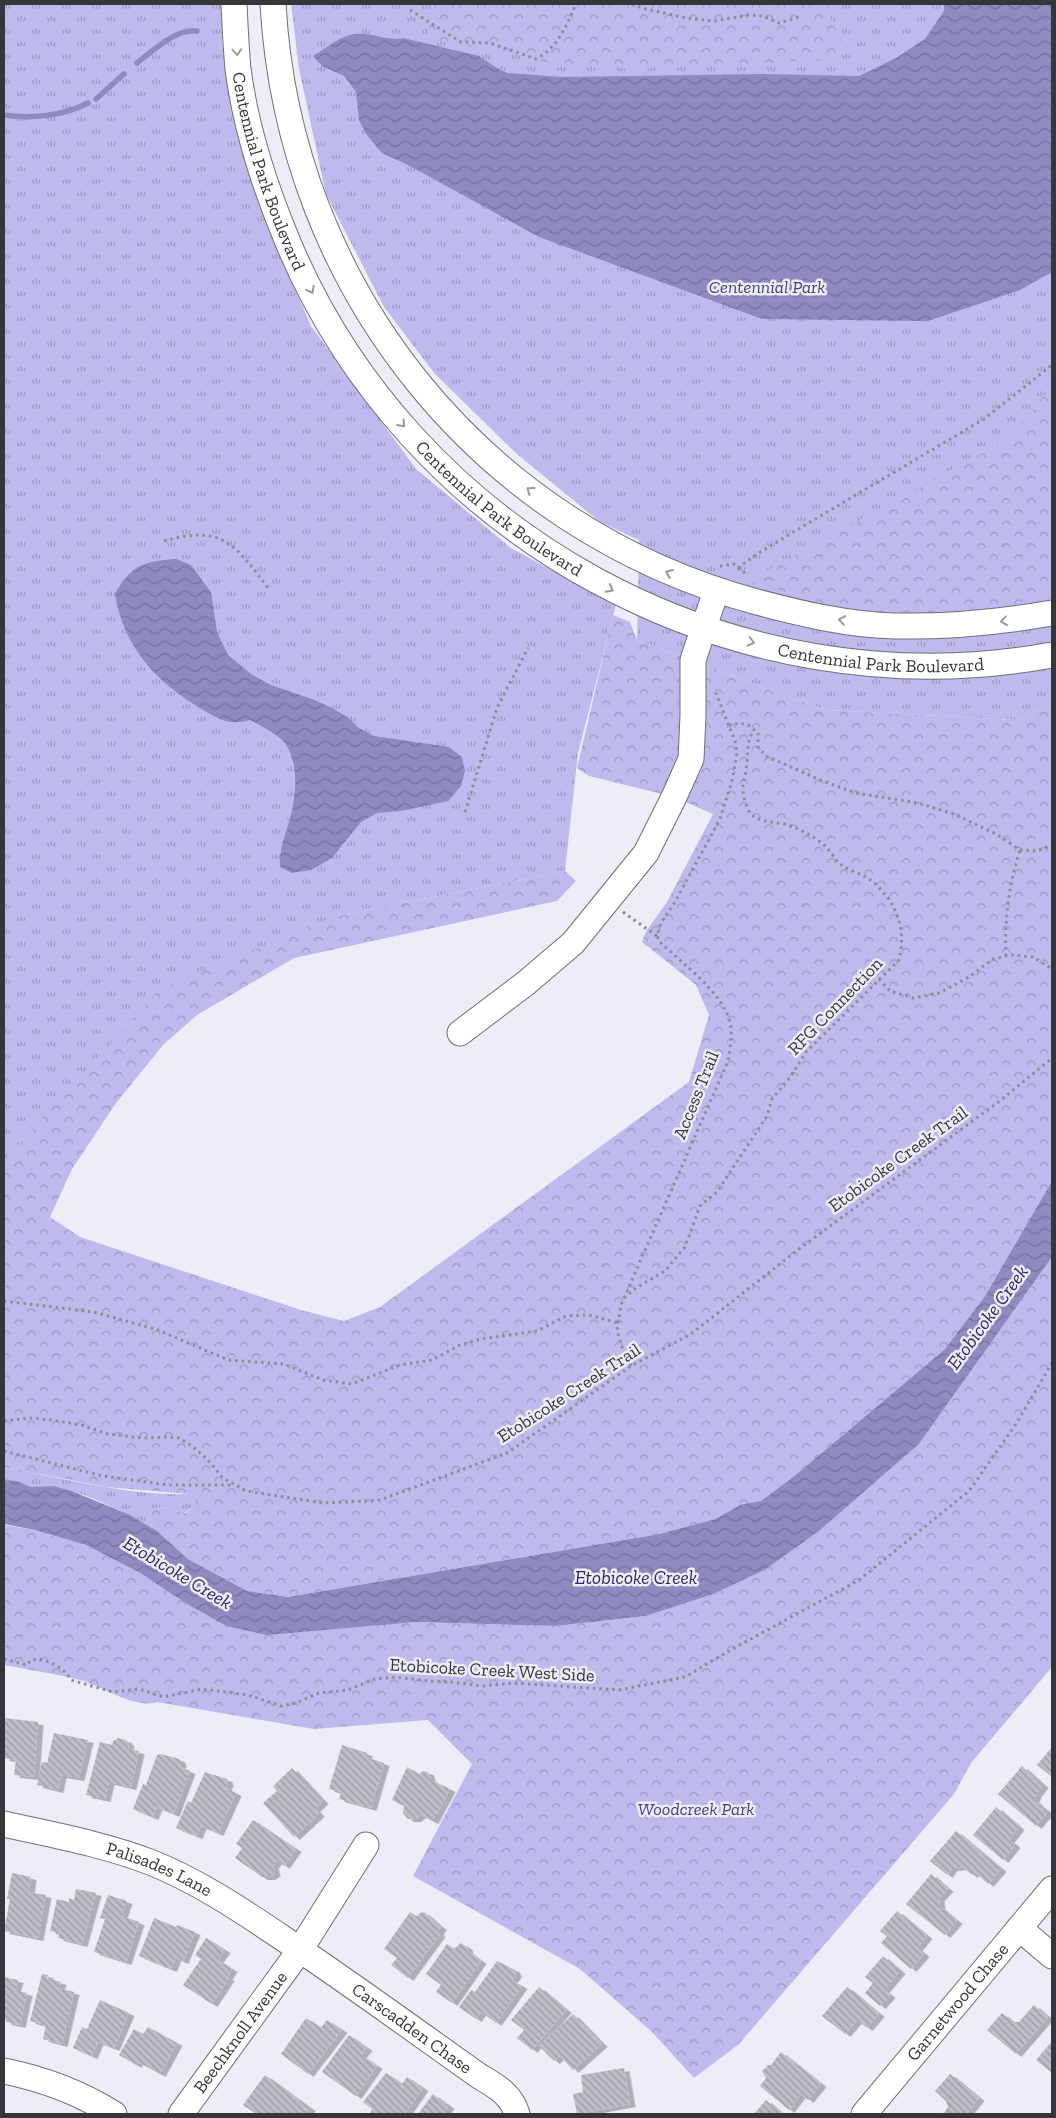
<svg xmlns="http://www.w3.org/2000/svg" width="1056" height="2118" font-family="'Zilla Slab',serif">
<defs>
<pattern id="grass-tufts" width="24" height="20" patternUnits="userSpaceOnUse" patternTransform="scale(1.25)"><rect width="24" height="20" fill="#bebaed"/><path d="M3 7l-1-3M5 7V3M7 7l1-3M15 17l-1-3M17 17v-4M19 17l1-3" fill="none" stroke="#9b98c1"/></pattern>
<pattern id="forest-crowns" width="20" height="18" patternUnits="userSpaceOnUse" patternTransform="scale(1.25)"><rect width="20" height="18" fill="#bebaed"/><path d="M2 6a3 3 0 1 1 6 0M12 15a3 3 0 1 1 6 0" fill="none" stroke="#9b98c1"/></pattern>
<pattern id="water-waves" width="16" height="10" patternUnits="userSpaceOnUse" patternTransform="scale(1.25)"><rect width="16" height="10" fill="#8f8ac0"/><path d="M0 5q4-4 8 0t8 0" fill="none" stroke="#76729d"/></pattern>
<pattern id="building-back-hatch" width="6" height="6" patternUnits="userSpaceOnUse" patternTransform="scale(1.25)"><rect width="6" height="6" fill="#bdbdc7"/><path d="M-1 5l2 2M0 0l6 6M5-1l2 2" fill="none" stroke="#9a9aa3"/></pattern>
<filter id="shadow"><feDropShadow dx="5.5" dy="3" stdDeviation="0" flood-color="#0004"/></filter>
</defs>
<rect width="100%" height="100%" fill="#edecf7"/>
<path fill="url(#grass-tufts)" d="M4 4H223L222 44 238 128 268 227 311 326 416 469 511 548 616 605 578 753 565 871 332 917 67 1094 4 1161Z
M291 4H1052V703L1019 720 825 710 637 640 639 540 600 522 517 454 435 374 384 307 326 194 299 69Z
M4 1467C64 1478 127 1496 189 1494L196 1500 197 1505 184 1513 161 1507 148 1512 157 1531C126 1513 92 1495 57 1487 48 1485 38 1489 30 1487 20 1484 14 1480 4 1480Z"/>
<path fill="url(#forest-crowns)" d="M435 4H828L829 14 844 47 824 60 634 69 544 62 492 48 426 39Z
M1052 385V594L988 612 861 615 748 581 1010 438Z
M613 615 630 622 637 640 825 710 1019 720 1052 703V1181L985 1296 945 1349 792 1478 761 1502 740 1505 715 1519 659 1534 288 1597 247 1591 188 1559 157 1531 148 1512 161 1507 185 1513 197 1505 195 1500 189 1494 106 1487 4 1467V1161L159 990 332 917 565 871 576 881 557 901 294 958 197 1015 163 1045 116 1103 72 1169 50 1217 80 1237 301 1310 344 1321 380 1307 689 1082 709 1015 696 985 642 942 647 930 667 902 713 814 674 797 589 776 577 768Z
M1052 1257V1667L971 1763 954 1794 739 2044 694 2078 652 2032 580 1969 413 1876 472 1764 428 1720 314 1729 157 1702C136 1709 104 1688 84 1681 58 1674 30 1670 4 1665V1525L35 1530 86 1545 140 1573 187 1604 226 1626 415 1622 556 1626 645 1616 766 1569 819 1531 919 1444Z"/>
<path fill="url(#water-waves)" d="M944 4H1052V272L1020 290 928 321 762 319 539 237 408 165 382 153 366 134 359 120 356 92 344 76 322 66 313 56C324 50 337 38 350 35 368 30 386 42 403 38L479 56 500 70 507 73 562 77 761 74 859 76 896 58 925 39 944 11Z
M176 559 191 565 211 592 217 632 228 655 251 674 271 685 312 699 328 706 346 716 359 728 374 736 449 747 462 757 465 771 461 786 448 801 401 811 377 813 361 822 332 858 311 870 292 873 280 867C279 849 284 839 289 822 296 798 300 765 285 743 277 733 261 726 250 720 228 726 219 719 200 708 156 682 123 646 115 594 131 565 144 561 176 559Z
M1052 1181V1257L919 1444 819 1531 766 1569 713 1594 645 1616 556 1626 415 1622 267 1635 226 1626 187 1604 140 1573 86 1545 35 1530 4 1524V1480L17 1481 31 1487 54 1486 72 1491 130 1515 157 1531 188 1559 247 1591 288 1597 659 1534 715 1519 740 1505 761 1501 792 1478 945 1349 985 1296Z"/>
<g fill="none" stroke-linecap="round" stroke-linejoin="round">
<path stroke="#8f8ac0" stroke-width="5.5" d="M137 63C153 51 176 28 197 31
M96 99 124 74
M4 115C31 119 63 116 88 103"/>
</g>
<path fill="url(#building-back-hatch)" filter="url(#shadow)" d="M4 1718 38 1722 34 1777 14 1775 16 1760 4 1758Z
M54 1733 88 1740 79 1778 61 1775 58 1790 37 1785 42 1762 47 1763Z
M118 1738 126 1740 129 1744 128 1749 139 1751 131 1787 109 1782 105 1799 86 1795 100 1742 112 1745 113 1741Z
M342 1745 367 1753 366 1757 384 1763 371 1808 339 1799 341 1792 329 1789Z
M1052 1747V1777L1037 1765Z
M161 1754 179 1759 181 1763 180 1767 190 1771 174 1814 157 1807 153 1817 133 1809 143 1784 146 1785 157 1755Z
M1022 1766 1043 1785 1036 1794 1034 1800 1048 1812 1036 1826 998 1794Z
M407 1767 419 1774 423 1771 428 1772 431 1780 450 1789 433 1821 421 1815 415 1819H408L403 1813 404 1806 392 1800Z
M292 1768 323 1801 315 1809 319 1814 294 1837 263 1803 277 1791 273 1786Z
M205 1772 227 1779 228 1783 226 1788 236 1793 218 1833 201 1826 197 1836 176 1828 188 1801 191 1803Z
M996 1807 1019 1827 1009 1840 1015 1845 1003 1860 973 1835Z
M253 1820 296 1849 284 1866 277 1860 273 1866 275 1873 270 1877H262L235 1858 242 1848 236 1844Z
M956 1831 1001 1869 988 1884 975 1872 972 1875 963 1867 952 1868 947 1875 930 1861Z
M12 1873 31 1877 29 1892 46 1895 38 1938 4 1931 10 1899H7Z
M931 1874 948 1889 939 1898 940 1907 957 1921 945 1935 906 1904Z
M76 1889 96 1893 82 1944 58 1938 60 1933 50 1931 57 1899 69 1902V1898L74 1900Z
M108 1895 127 1901 122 1916 139 1922 126 1962 94 1952 105 1919 100 1918Z
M897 1911 927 1936 917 1948 924 1954 911 1969 881 1943 887 1936 880 1931Z
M410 1912 417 1917 420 1913 424 1912 441 1927 438 1932 440 1934 408 1978 391 1965 397 1958 384 1949Z
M154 1918 176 1927 177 1925 195 1932 183 1961 176 1958 171 1969 139 1956Z
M206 1938 225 1950 218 1960 232 1969 227 1977 229 1978 212 2004 183 1985 201 1959 195 1955Z
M461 1943 467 1947 468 1951 481 1961 452 2003 436 1992 441 1985 426 1974 447 1944 454 1949Z
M883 1956 900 1971 884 1990 890 1995 880 2006 865 1993 873 1983 865 1977Z
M497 1961 515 1970 516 1975 512 1980 522 1986 496 2023 481 2012 476 2019 459 2007 471 1990 475 1992Z
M42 1974 48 1975 47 1978 61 1982 59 1988 74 1992 62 2044 43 2039 46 2025 30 2021Z
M4 1977 18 1980 15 1990 27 1993 20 2025 6 2022V2020L4 2019Z
M539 1987 566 2010 532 2050 517 2038 524 2030 511 2020Z
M847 1987 879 2014 867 2028 857 2020 845 2034 822 2016Z
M100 2000 129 2013 114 2048 98 2042 92 2056 73 2048 82 2027 87 2029Z
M1034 2005 1048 2017 1016 2054 987 2030 1002 2013 1012 2022H1019Z
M573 2014 602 2044 573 2070 560 2056 554 2061 539 2046Z
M306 2018 321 2028 327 2020 342 2030 308 2074 281 2054Z
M148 2027 177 2043 160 2074 138 2062 136 2065 119 2055 134 2029 143 2034Z
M349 2035 367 2048 361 2055 377 2066 356 2096 322 2072Z
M1052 2041V2073L1036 2060Z
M781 2052 821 2084 808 2100 801 2094 789 2110 760 2086 766 2078 762 2071 768 2065H771Z
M624 2068 630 2104 577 2114 573 2094 583 2092 581 2075Z
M386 2073 402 2084 407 2077 423 2088 405 2114H370L372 2109 363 2102Z
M950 2074 979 2098 966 2114H943L948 2107 946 2101 935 2091Z
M265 2075 310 2108 306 2114H256L243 2105Z
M433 2094 449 2106 443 2114H418Z
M766 2100 782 2114H754Z"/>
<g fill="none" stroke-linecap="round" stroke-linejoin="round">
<defs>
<g id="minor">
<path id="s1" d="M234 4C235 25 236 47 238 69 245 123 264 184 285 235 406 535 734 714 1052 655"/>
<path d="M273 4C289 288 481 528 757 602 802 614 849 625 895 626 948 627 1000 622 1052 613"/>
<path d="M460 1033 526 983 573 943 646 853 674 797 691 759 693 716V660L716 591"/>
<path id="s2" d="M4 1824C53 1835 103 1844 150 1862 198 1881 241 1910 284 1939 350 1983 414 2030 479 2076 496 2086 511 2094 517 2114"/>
<path d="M1019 1928 1052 1956"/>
<path d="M4 2071C44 2079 79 2092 114 2114"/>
<path id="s3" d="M181 2114 300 1950 366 1845"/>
<path id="s4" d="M864 2114 1052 1889"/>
</g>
</defs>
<use href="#minor" stroke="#6f6f78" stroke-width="27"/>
<path stroke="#8d8d94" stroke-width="3" stroke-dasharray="2.5 4" stroke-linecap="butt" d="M632 4 642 8 691 19 715 21 748 15 763 16 779 23 802 16
M410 10 461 42 490 43 536 59C559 47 566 26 576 4
M164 541C223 524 235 545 269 589
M720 566 734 564 746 574
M738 568 757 554 790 534 984 419 1052 365
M729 726 739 723 751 726 758 734V747L766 756 820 780 856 793 918 803 954 814 998 835 1020 850 1037 851 1052 845
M465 812 497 708 528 648
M623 912 657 936
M1006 956C1004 920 1009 884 1020 850
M879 979 890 991 913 998 939 993 969 977 993 959 1011 955 1033 957 1052 969
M624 1298 636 1288 665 1271 685 1247 700 1206 717 1192 767 1116 772 1099 791 1076 806 1052 899 960C907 929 896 899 869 879 860 873 847 870 839 863 834 858 830 850 824 845 815 837 803 831 791 826 779 821 761 824 751 814 746 808 742 793 743 785 743 780 746 775 746 770 749 755 745 743 754 730
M4 1301 94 1312 158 1330 228 1360 284 1364 323 1380 352 1384 400 1365 432 1360 460 1345 481 1339 537 1331 566 1316 589 1315 618 1323
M631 1366 622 1347 617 1330 621 1305 728 1061C730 1048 733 1035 730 1022 723 993 682 963 661 943L657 936 661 923 675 902 720 819 732 781 737 753 735 741 716 693
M4 1421 30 1418 52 1420 81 1425 108 1434 142 1438 169 1437 179 1438 192 1446 207 1459 223 1478 246 1491 323 1503 380 1500 507 1453 631 1366 691 1334 795 1252 1001 1100 1052 1058
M4 1451 103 1476 168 1485H232
M4 1659 27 1665 31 1660C45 1657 64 1667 71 1680L113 1692 139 1689 163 1697 203 1689 248 1695 282 1706 296 1703 319 1693 348 1690 375 1679 395 1677 430 1681 452 1682 482 1686 513 1683 619 1690 685 1677 727 1652 859 1580 969 1491 1016 1424 1052 1363"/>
<use href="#minor" stroke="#fff" stroke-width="25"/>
</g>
<defs><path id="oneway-chevron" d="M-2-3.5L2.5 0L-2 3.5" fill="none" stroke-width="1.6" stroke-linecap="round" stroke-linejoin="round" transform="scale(1.25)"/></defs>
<g stroke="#9a9a9c">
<use href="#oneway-chevron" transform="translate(237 52) rotate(86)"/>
<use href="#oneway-chevron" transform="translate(311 290) rotate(62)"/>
<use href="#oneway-chevron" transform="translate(402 424) rotate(48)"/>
<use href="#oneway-chevron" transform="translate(530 490) rotate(-144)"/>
<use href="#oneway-chevron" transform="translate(669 573) rotate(-157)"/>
<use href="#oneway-chevron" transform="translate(610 589) rotate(28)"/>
<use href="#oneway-chevron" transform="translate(842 620) rotate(-172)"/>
<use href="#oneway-chevron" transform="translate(1004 621) rotate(173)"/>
<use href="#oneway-chevron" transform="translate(751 642) rotate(14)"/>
</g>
<g text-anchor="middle" stroke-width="5" stroke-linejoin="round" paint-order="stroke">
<g font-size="18" fill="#36363a" stroke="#edecf7">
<text dy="6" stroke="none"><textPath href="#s1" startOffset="172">Centennial Park Boulevard</textPath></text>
<text dy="6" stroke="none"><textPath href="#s1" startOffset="591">Centennial Park Boulevard</textPath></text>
<text dy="6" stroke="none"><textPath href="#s1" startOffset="1011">Centennial Park Boulevard</textPath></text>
<text transform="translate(835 1006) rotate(-46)" y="6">RFG Connection</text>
<text transform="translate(696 1095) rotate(-68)" y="6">Access Trail</text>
<text transform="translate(898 1159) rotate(-36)" y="6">Etobicoke Creek Trail</text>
<text transform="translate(569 1393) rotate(-33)" y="6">Etobicoke Creek Trail</text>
<text transform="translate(492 1670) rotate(3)" y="6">Etobicoke Creek West Side</text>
<text dy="6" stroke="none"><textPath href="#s2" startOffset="162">Palisades Lane</textPath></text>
<text dy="6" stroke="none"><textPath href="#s4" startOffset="146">Garnetwood Chase</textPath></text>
<text dy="6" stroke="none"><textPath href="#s2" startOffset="462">Carscadden Chase</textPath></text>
<text dy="6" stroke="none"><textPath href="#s3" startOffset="101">Beechknoll Avenue</textPath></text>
</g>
<g font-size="18" font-style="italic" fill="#473c7f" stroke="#edecf7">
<text x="767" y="293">Centennial Park</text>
<text x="696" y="1815">Woodcreek Park</text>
</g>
<g font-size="19" font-style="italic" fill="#312364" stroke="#edecf7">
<text transform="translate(987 1317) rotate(-54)" y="7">Etobicoke Creek</text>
<text transform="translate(178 1572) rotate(31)" y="7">Etobicoke Creek</text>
<text x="636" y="1584">Etobicoke Creek</text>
</g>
</g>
<rect width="1056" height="2118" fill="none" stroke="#36363a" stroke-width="10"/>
</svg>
